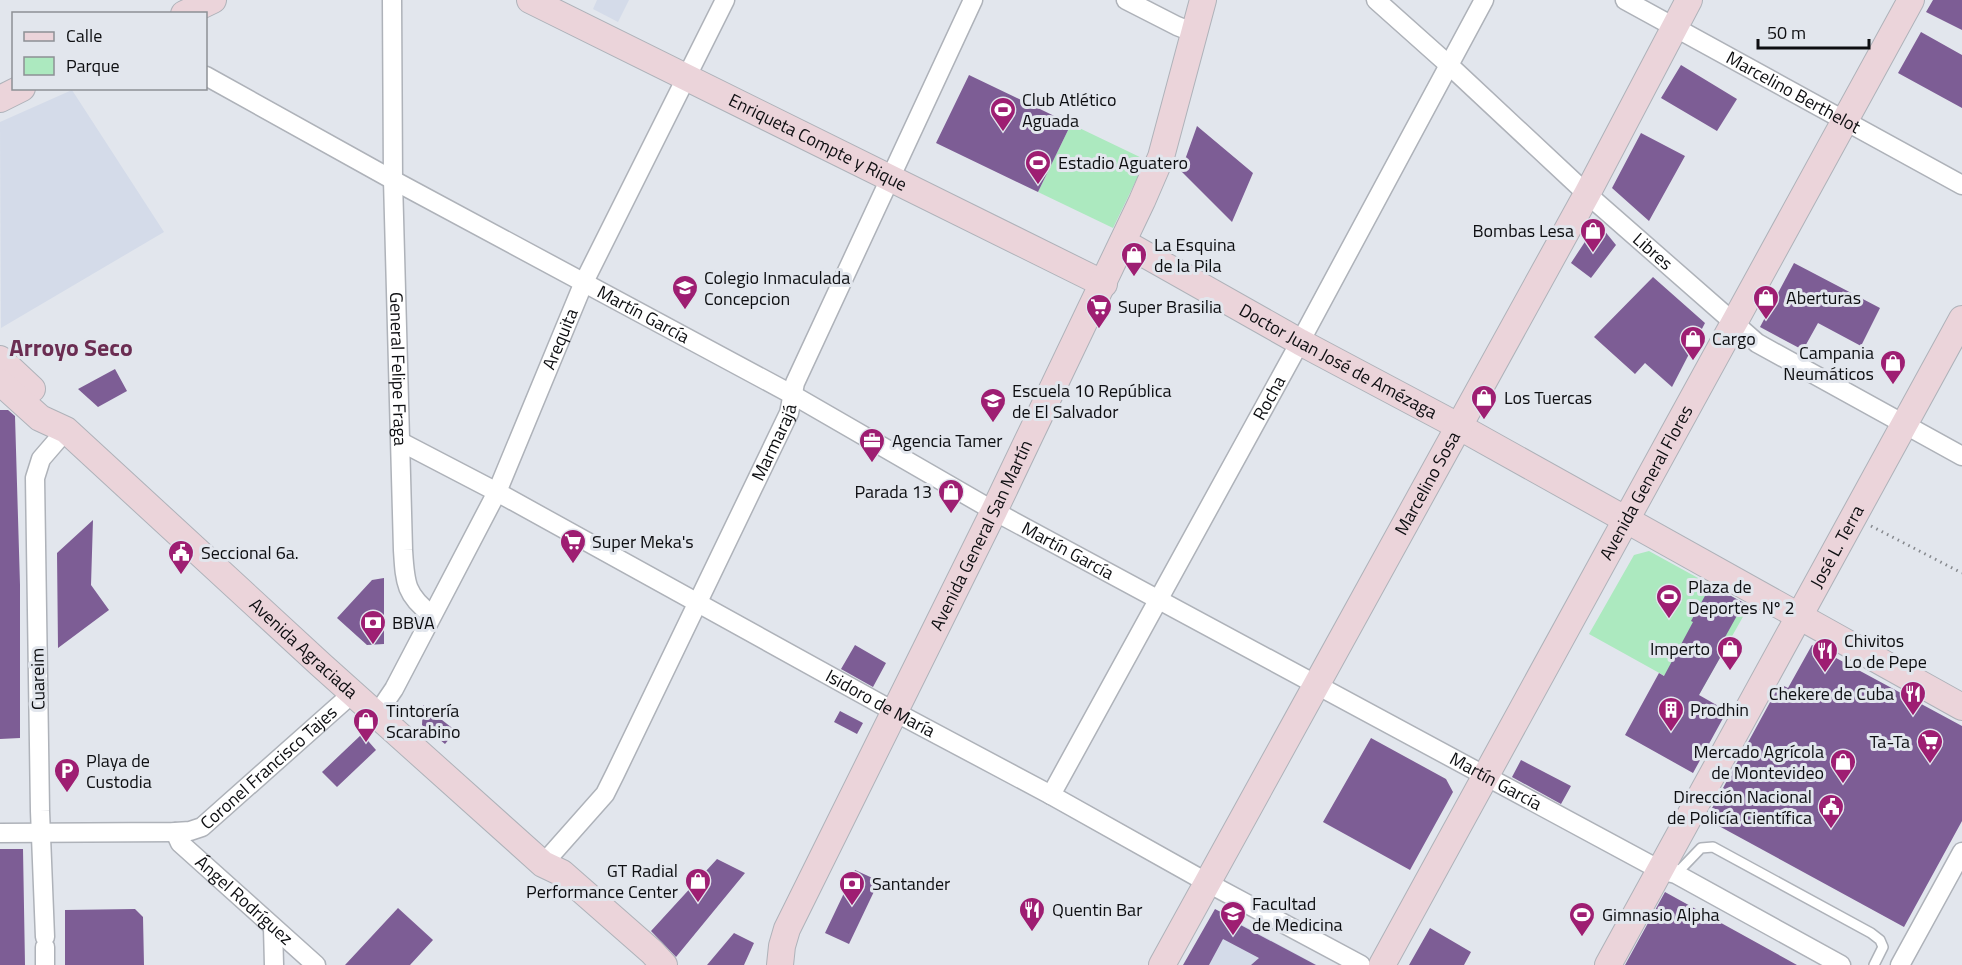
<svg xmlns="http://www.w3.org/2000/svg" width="1962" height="965" font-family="'Titillium Web',sans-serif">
<rect width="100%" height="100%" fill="#e2e6ed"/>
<path fill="#d4dbe9" d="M597 0H629L618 22 593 9Z
M72 90 164 232 1 328 0 122Z
M1215 910 1317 965H1185Z"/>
<path fill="#ace9bf" d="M1071 124 1146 160 1113 228 1038 192Z
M1649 551 1749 606 1699 695 1589 634 1634 555Z"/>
<path fill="#7d5d95" d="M1933 0H1962V30L1926 12Z
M1921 32 1962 55V108L1898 73Z
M1681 65 1737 99 1717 131 1661 98Z
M969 75 1071 124 1038 192 936 143Z
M1197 126 1253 173 1232 222 1181 171Z
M1641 133 1685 156 1649 221 1612 188Z
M1594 228 1603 229 1616 245 1591 278 1571 263Z
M1794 263 1880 308 1861 346 1818 323 1803 350 1760 327Z
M1653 277 1705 323 1672 387 1645 363 1635 374 1594 337Z
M115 369 127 391 98 407 78 389Z
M0 410H8L15 416 20 585V738L0 739Z
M93 520 91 585 109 610 58 648 57 553Z
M384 578V644L367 645 337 618 372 580Z
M1711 585 1744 603 1724 639 1729 642 1699 695 1727 711 1693 773 1625 735 1659 673 1664 676 1693 622 1691 621Z
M855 645 886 663 873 687 841 669Z
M1812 645 1962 726V821L1904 927 1706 819 1780 684 1788 688Z
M423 705 456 731 445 744 422 725Z
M840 711 863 723 857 734 834 722Z
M362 734 376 750 337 787 322 772Z
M1371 738 1446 779 1453 792 1410 870 1323 822Z
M1521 760 1571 786 1561 804 1512 777Z
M0 849H23L25 965H0Z
M717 859 745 873 676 957 651 931Z
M855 870 879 881 849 944 825 933Z
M1665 892 1797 965H1625Z
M398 908 433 940 410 965H345Z
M135 909 143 917 144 965H65V910Z
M1215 909 1234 919 1233 921 1316 965H1251L1259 958 1223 939 1209 965H1183Z
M1430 928 1471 952 1464 965H1409Z
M734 933 754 943 744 965H707Z"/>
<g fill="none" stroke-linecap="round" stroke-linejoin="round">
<defs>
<path id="lane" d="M1676 874 1701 848 1713 847 1871 933 1880 940 1883 947 1874 965"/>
<g id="street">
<path id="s1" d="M392 0 393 180 403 550C405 582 405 595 432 615"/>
<path d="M1126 0 1177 26 1195 33"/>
<path id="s2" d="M1376 0 1450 66 1587 194 1757 343 1962 456"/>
<path id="s3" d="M1625 0 1962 185"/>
<path id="s4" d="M206 76 393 180 793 395 994 511 1660 870 1676 874 1841 965"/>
<path id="s5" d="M401 442 497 492 895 712 1051 795 1208 883 1361 965"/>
<path id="s6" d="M377 714 394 689 497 492 584 282 725 0"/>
<path id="s7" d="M1051 795 1300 342 1484 0"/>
<path id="s8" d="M175 832 180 843 316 965"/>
<path id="s9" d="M0 833 175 832 190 831 202 827 353 693"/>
<path id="s10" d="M543 864 605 794 615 774 789 413 795 383 973 0"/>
<path d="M273 927 274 965"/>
<path d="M45 937 40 811 35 478 41 459 66 430"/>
<path d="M45 947V965"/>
<path d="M1900 965 1962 852"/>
</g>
<g id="secondary">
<path id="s11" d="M530 0 1104 284"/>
<path d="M184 14 213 0"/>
<path d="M0 99 22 88"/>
<path id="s12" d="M1123 242 1300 342 1458 426 1962 707"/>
<path d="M0 359 32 389"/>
<path id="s13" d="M0 382 40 418 66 430 320 664 543 864 562 873 652 952 664 965"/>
<path id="s14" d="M780 965 782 946 787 929 994 511 1142 201 1161 157 1203 0"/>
<path id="s15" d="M1162 965 1587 194 1689 0"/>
<path id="s16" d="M1382 965 1911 0"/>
<path id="s17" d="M1608 965 1962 319"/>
</g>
</defs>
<use href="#lane" stroke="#aeb2b9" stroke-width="12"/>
<use href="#street" stroke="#aeb2b9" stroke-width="21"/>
<use href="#secondary" stroke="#aeb2b9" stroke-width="28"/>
<path stroke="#86898e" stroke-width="3" stroke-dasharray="1.5 4.5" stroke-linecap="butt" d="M1871 526 1962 573"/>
<use href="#lane" stroke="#fff" stroke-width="9"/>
<use href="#street" stroke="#fff" stroke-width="18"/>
<use href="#secondary" stroke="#ebd4da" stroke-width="26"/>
</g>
<defs>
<symbol id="stadium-pin" viewBox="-11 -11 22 30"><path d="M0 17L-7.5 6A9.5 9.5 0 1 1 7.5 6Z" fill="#9e1e72" stroke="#e2e6ed"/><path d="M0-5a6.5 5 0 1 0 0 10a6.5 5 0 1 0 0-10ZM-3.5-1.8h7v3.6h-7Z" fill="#fff"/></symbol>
<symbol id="shop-pin" viewBox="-11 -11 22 30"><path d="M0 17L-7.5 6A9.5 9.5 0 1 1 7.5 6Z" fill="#9e1e72" stroke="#e2e6ed"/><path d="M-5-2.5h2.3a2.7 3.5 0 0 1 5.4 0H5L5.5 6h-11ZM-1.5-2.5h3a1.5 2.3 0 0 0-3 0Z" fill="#fff"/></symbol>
<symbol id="school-pin" viewBox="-11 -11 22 30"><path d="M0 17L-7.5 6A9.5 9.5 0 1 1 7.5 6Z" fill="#9e1e72" stroke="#e2e6ed"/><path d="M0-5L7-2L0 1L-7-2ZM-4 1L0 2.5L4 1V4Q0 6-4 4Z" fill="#fff"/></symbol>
<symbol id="supermarket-pin" viewBox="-11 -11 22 30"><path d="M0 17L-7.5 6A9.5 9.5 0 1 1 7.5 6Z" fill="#9e1e72" stroke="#e2e6ed"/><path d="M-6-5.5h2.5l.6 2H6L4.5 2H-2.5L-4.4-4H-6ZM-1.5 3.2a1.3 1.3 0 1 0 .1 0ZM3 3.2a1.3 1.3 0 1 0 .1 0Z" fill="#fff"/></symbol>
<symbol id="office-pin" viewBox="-11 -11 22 30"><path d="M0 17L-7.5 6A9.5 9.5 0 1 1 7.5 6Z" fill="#9e1e72" stroke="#e2e6ed"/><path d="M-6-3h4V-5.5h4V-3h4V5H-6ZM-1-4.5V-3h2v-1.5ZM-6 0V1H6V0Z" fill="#fff"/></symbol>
<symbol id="civic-pin" viewBox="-11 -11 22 30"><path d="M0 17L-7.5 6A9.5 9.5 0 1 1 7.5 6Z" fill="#9e1e72" stroke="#e2e6ed"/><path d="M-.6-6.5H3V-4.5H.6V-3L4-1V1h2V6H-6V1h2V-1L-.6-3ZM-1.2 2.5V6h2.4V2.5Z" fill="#fff"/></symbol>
<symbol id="bank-pin" viewBox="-11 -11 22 30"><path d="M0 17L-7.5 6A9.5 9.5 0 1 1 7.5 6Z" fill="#9e1e72" stroke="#e2e6ed"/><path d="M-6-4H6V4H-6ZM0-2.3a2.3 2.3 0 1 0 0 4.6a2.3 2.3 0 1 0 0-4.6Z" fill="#fff"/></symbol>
<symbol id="restaurant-pin" viewBox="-11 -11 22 30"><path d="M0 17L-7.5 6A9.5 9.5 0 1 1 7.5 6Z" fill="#9e1e72" stroke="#e2e6ed"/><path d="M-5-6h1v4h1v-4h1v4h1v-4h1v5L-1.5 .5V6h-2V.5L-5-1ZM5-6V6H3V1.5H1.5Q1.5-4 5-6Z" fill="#fff"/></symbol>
<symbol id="building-pin" viewBox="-11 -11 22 30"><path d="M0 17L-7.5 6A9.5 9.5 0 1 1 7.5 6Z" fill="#9e1e72" stroke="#e2e6ed"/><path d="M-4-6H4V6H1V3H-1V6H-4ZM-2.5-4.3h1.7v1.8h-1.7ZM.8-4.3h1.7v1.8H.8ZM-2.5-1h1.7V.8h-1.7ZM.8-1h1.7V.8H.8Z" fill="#fff"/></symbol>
<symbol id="parking-pin" viewBox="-11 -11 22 30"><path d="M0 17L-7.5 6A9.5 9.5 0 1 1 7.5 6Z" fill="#9e1e72" stroke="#e2e6ed"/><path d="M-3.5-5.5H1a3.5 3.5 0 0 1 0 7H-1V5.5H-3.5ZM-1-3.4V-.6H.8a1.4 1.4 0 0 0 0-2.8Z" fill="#fff"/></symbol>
<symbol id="university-pin" viewBox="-11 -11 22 30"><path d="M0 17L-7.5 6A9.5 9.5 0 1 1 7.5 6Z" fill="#9e1e72" stroke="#e2e6ed"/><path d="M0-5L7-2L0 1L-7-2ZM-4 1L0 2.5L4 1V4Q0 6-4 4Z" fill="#fff"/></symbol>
</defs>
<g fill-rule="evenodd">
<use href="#stadium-pin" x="988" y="95" width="30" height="40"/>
<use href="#stadium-pin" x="1023" y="148" width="30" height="40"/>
<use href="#shop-pin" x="1578" y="216" width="30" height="40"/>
<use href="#shop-pin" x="1119" y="240" width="30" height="40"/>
<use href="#school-pin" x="670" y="273" width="30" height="40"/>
<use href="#shop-pin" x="1751" y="283" width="30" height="40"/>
<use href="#supermarket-pin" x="1084" y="292" width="30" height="40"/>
<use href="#shop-pin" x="1678" y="324" width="30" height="40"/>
<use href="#shop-pin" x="1878" y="348" width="30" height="40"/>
<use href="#shop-pin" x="1469" y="383" width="30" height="40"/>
<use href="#school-pin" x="978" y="386" width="30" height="40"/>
<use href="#office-pin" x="857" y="426" width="30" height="40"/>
<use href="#shop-pin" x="936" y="477" width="30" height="40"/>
<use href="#supermarket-pin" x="558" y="527" width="30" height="40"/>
<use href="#civic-pin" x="166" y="538" width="30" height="40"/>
<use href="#stadium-pin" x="1654" y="582" width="30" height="40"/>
<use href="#bank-pin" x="358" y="608" width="30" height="40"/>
<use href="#shop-pin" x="1715" y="634" width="30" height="40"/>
<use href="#restaurant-pin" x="1810" y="636" width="30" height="40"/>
<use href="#restaurant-pin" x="1898" y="679" width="30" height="40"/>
<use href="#building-pin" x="1656" y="695" width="30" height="40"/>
<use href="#shop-pin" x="351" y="706" width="30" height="40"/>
<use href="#supermarket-pin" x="1915" y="727" width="30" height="40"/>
<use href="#shop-pin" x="1828" y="747" width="30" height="40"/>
<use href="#parking-pin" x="52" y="756" width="30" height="40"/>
<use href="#civic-pin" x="1816" y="792" width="30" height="40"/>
<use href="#shop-pin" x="683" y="866" width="30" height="40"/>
<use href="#bank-pin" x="837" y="869" width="30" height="40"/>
<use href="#restaurant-pin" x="1017" y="895" width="30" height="40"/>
<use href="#university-pin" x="1218" y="899" width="30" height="40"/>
<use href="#stadium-pin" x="1567" y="900" width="30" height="40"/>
</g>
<g text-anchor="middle" stroke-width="6" stroke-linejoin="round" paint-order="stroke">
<g font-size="18" fill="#0d0e11" stroke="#e2e6ed">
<text dy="6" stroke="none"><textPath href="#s3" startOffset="192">Marcelino Berthelot</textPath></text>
<text dy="6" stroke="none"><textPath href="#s11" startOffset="321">Enriqueta Compte y Rique</textPath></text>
<text dy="6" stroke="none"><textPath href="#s2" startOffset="374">Libres</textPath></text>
<text dy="6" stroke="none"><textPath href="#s4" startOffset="498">Martín García</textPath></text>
<text dy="6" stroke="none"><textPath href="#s6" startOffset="418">Arequita</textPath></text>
<text dy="6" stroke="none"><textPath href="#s12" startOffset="246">Doctor Juan José de Amézaga</textPath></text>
<text dy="6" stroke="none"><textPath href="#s1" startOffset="369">General Felipe Fraga</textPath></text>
<text dy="6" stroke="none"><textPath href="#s7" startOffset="453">Rocha</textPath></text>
<text dy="6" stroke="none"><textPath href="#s10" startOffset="484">Marmarajá</textPath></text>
<text dy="6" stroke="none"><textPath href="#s16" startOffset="550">Avenida General Flores</textPath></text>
<text dy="6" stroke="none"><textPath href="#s15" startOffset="550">Marcelino Sosa</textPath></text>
<text dy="6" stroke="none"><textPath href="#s14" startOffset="476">Avenida General San Martín</textPath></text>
<text dy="6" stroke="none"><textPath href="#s17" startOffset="477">José L. Terra</textPath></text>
<text dy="6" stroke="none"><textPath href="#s4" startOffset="984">Martín García</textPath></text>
<text dy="6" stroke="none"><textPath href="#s13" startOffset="405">Avenida Agraciada</textPath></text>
<text transform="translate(38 679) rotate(-91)" y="6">Cuareim</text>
<text dy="6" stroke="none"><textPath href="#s5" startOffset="546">Isidoro de María</textPath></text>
<text dy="6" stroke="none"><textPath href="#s9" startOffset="292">Coronel Francisco Tajes</textPath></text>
<text dy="6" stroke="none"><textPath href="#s4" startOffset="1470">Martín García</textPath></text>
<text dy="6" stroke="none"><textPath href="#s8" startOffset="98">Ángel Rodríguez</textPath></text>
</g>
<g font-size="18" fill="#0d0e11" stroke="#e2e6ed" text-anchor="start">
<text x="1022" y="106">Club Atlético<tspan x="1022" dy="21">Aguada</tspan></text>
<text x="1058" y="169">Estadio Aguatero</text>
<text x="1574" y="237" text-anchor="end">Bombas Lesa</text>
<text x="1154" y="251">La Esquina<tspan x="1154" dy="21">de la Pila</tspan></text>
<text x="704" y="284">Colegio Inmaculada<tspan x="704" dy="21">Concepcion</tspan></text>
<text x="1786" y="304">Aberturas</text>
<text x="1118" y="313">Super Brasilia</text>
<text x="1712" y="345">Cargo</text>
<text x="1874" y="359" text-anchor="end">Campania<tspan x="1874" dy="21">Neumáticos</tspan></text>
<text x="1012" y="397">Escuela 10 República<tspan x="1012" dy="21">de El Salvador</tspan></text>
<text x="1504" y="404">Los Tuercas</text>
<text x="892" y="447">Agencia Tamer</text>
<text x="932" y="498" text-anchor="end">Parada 13</text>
<text x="592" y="548">Super Meka's</text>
<text x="201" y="559">Seccional 6a.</text>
<text x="1688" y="593">Plaza de<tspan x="1688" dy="21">Deportes Nº 2</tspan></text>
<text x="392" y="629">BBVA</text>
<text x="1844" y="647">Chivitos<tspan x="1844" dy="21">Lo de Pepe</tspan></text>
<text x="1710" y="655" text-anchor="end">Imperto</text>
<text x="1894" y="700" text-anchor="end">Chekere de Cuba</text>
<text x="1690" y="716">Prodhin</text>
<text x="386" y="717">Tintorería<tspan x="386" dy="21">Scarabino</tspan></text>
<text x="1910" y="748" text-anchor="end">Ta-Ta</text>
<text x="1824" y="758" text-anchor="end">Mercado Agrícola<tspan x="1824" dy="21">de Montevideo</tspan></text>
<text x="86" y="767">Playa de<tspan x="86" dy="21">Custodia</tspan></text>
<text x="1812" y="803" text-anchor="end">Dirección Nacional<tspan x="1812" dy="21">de Policía Científica</tspan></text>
<text x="678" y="877" text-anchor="end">GT Radial<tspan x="678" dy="21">Performance Center</tspan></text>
<text x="872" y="890">Santander</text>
<text x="1252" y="910">Facultad<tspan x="1252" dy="21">de Medicina</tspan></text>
<text x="1052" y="916">Quentin Bar</text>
<text x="1602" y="921">Gimnasio Alpha</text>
</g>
<g font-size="24" font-weight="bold" fill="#6b2d52" stroke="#e2e6ed">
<text x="71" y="356">Arroyo Seco</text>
</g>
</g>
<rect x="12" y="12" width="195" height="78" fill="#e2e6ed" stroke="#8d9095" stroke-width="1.5"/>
<rect x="24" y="32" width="30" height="9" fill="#ebd4da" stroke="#8d9095" stroke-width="1.5"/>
<text x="66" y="42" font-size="18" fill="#0d0e11">Calle</text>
<rect x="24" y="57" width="30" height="18" fill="#ace9bf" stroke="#8d9095" stroke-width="1.5"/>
<text x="66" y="72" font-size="18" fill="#0d0e11">Parque</text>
<path d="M1758 39v9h111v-9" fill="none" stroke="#0d0e11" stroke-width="3"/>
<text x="1767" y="39" font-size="18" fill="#0d0e11" stroke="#e2e6ed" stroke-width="4.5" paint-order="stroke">50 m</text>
</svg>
